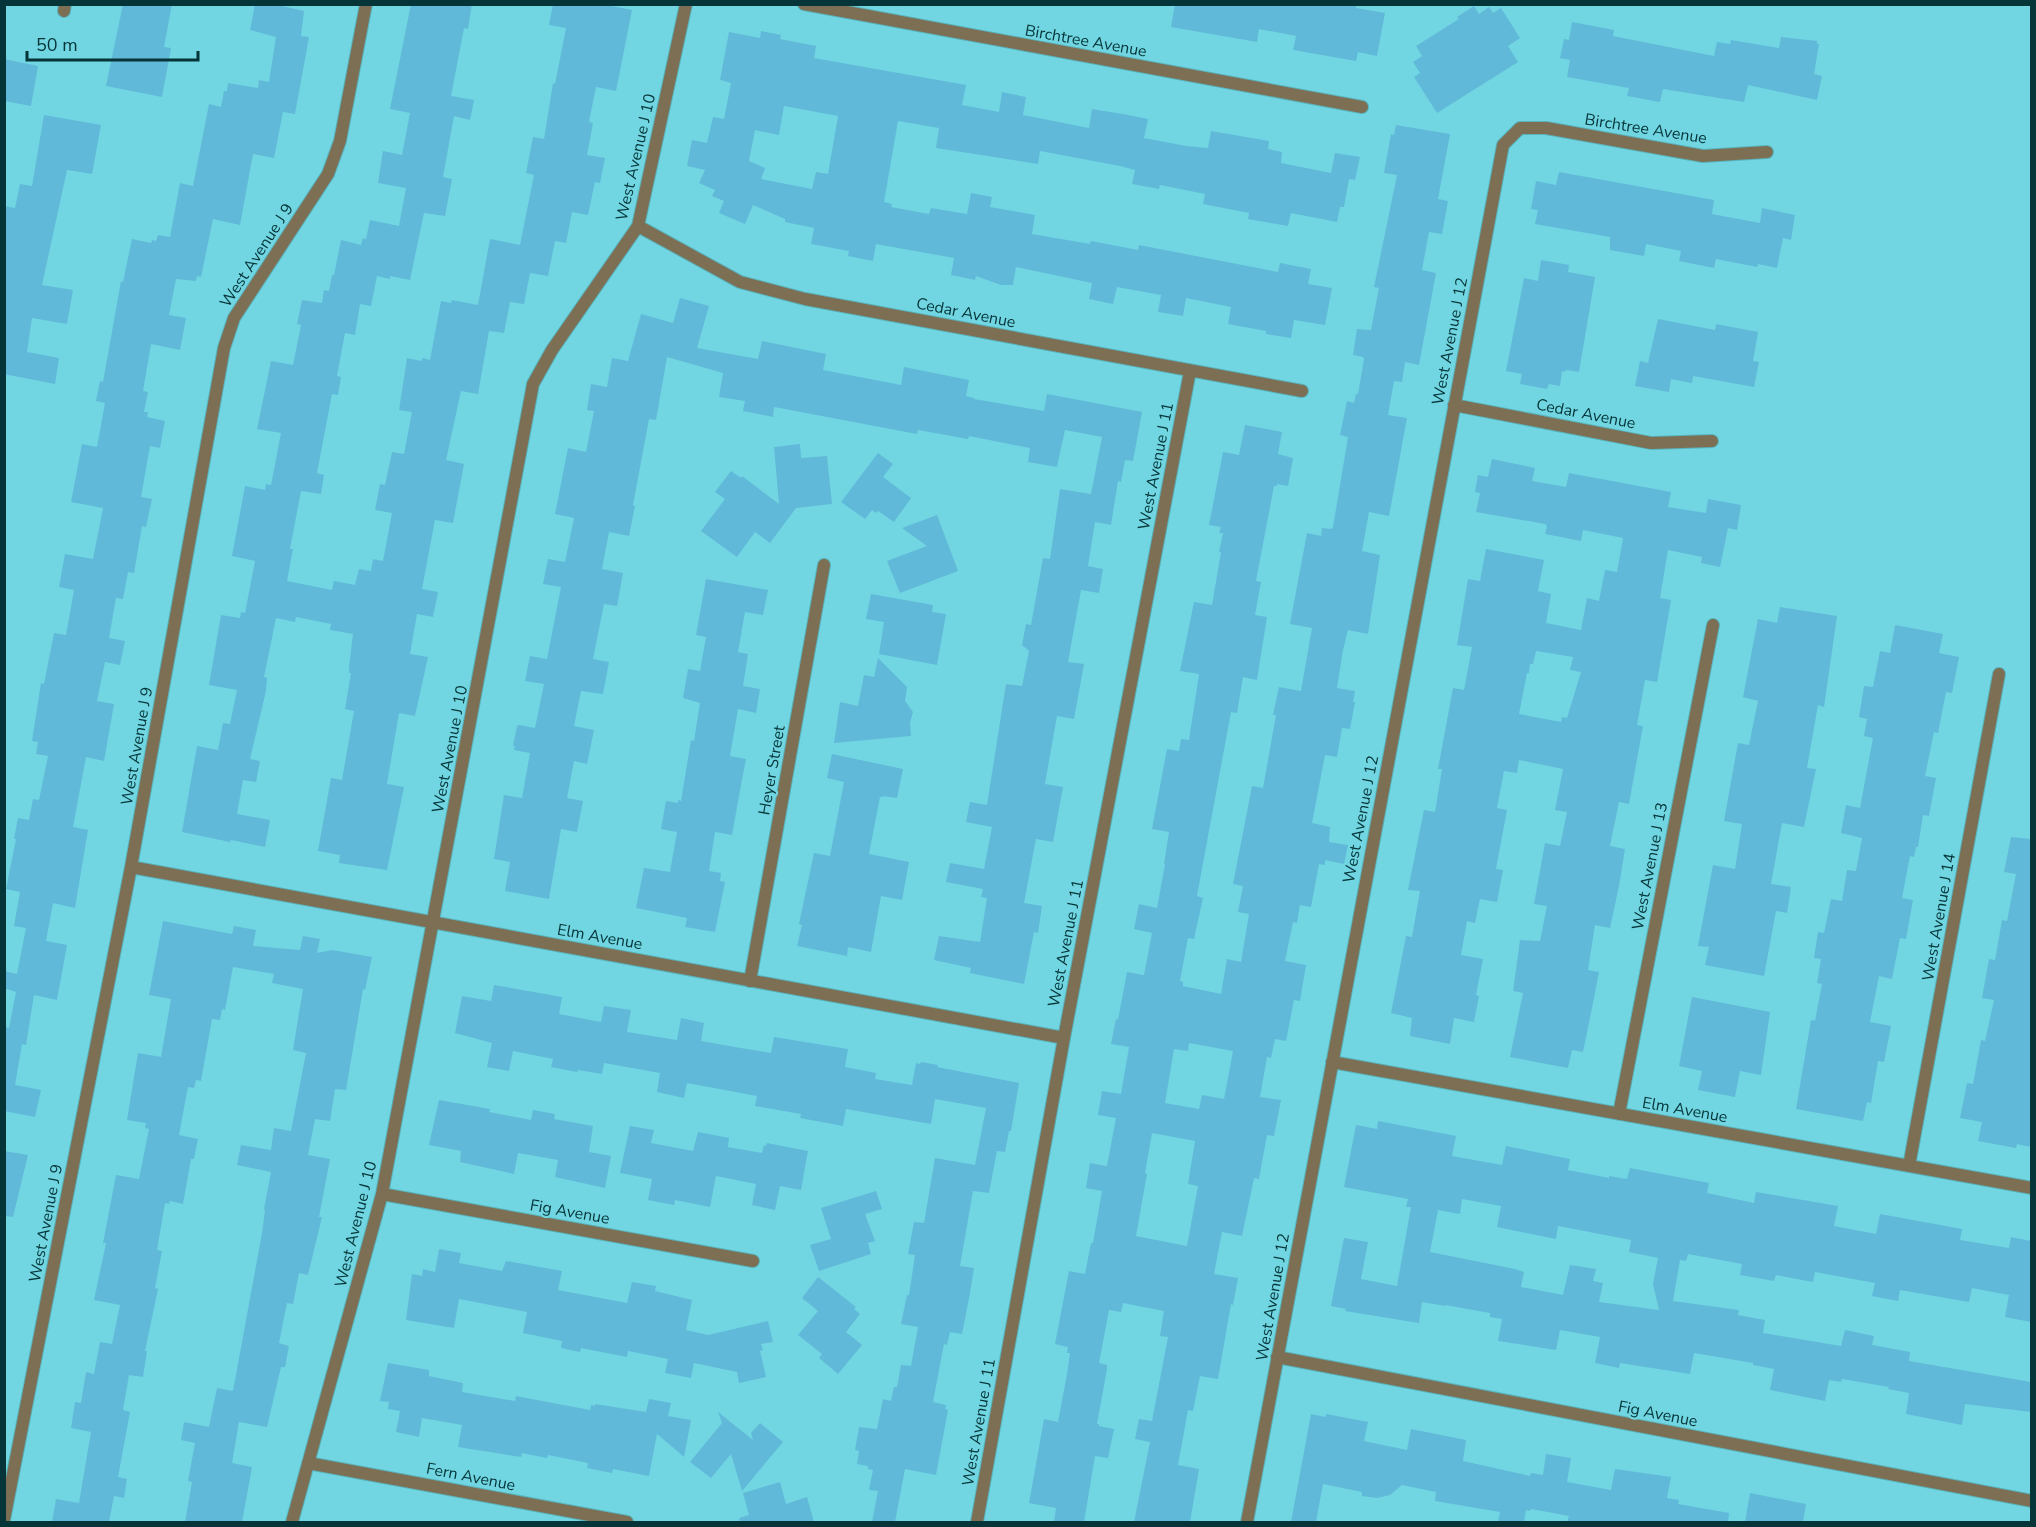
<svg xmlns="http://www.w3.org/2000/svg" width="2036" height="1527" font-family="'Nunito Sans',sans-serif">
<rect width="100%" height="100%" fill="#71d6e1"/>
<path fill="#61b9d9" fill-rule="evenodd" d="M123 4H172L164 47 171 48 162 97 106 86Z
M255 4H273L304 11 301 36 309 37 295 114 283 112 274 158 253 154 240 225 213 219 201 277 197 276 196 281 176 279 169 315 186 318 180 350 151 344 143 391 148 392 144 412H148L147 417 165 421 160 448 150 446 141 497 152 499 146 527 142 526 134 573 128 572 123 599 116 598 109 638 125 641 120 665 105 662 97 701 114 704 104 761 86 757 73 827 88 830 75 908 53 903 46 941 67 945 57 1000 34 995 26 1045 22 1044 15 1085 41 1090 35 1117 4 1111V1027L9 1028 16 992 4 988V971L17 974 26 928 14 926 20 892 6 889 16 839H14L18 818 29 820 33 799 39 800 48 756 36 754 38 742 32 741 41 683 44 684 54 633 66 635 74 590 59 587 65 554 93 559 103 508 71 502 82 444 97 447 105 403 96 401 100 381 103 382 121 281 123 282 132 239 151 243 152 240 156 241 158 235 170 237 180 183 193 186 209 104 221 107 224 91H227L228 83 258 88 259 80 269 82 276 37 250 30Z
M411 4H472L468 29 464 28 451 96 474 100 470 120 454 116 443 177 452 179 445 216 424 213 410 280 390 276V279L377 276 371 306 360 304 355 335 345 333 337 376 341 377 338 395 332 394 317 473 324 475 321 494 301 491 290 549H293L287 581 332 590 334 581 355 585 359 569 371 571 373 559 383 561 392 513 375 510 380 484 385 485 392 452 404 454 412 412 399 410 407 358 422 361V358L430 360 441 301 451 303 452 300 478 305 490 239 520 245 534 175 526 173 533 137 544 139 553 83 555 84 566 28 549 25 553 4H601L632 10 616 91 596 87 589 122 593 123 587 155 605 158 600 183 595 182 588 215 572 212 566 243 555 241 548 276 530 273 524 304 510 302 504 333 489 331 478 394 461 391 446 460 464 464 453 523 435 520 422 589 438 592 433 617 417 614 410 654 428 657 415 716 399 713 387 784 404 787 387 870 339 863 340 855 318 851 331 778 342 780 354 711 345 709 351 673H349V667L353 634 330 630 331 624 296 617 295 622 276 618 264 677 267 678 266 691 250 759 260 761 256 782 243 780 237 814 270 820 265 847 231 840 230 842 182 832 197 746 218 750 223 723 230 724 237 690 209 685 221 615 240 618 241 612 245 613 255 561 232 556 245 486 265 490 266 484 271 485 281 433 257 429 271 361 293 365 301 325 297 324 302 300 322 303 324 290 329 291 332 275H334L341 240 361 245 363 238 366 239 370 220 399 226 406 188 378 183 383 151 402 155 410 113 390 109Z
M1175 4H1356V8L1385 13 1377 56 1358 52 1356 61 1293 50 1296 36 1259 29 1257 42 1171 27Z
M1474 6 1479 14 1489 7 1493 13 1501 8 1520 38 1508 46 1518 62 1437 113 1414 77 1420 73 1413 62 1422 56 1416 46 1459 19 1457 17Z
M1572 22 1614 30 1613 36 1714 56 1717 42 1730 44 1731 40 1779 48 1781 37 1817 41V44H1819L1814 74 1822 76 1817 100 1748 85 1744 102 1663 89 1660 102 1627 96 1629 88 1567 77 1570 60 1560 58 1564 39 1569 40Z
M761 31 781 35 780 39 816 46 814 58 966 85 962 105 999 112 1002 92 1026 97 1023 115 1089 128 1092 109 1123 114 1148 119 1144 138 1186 146 1208 148 1211 131 1269 141 1268 149 1282 152 1281 163 1331 173 1335 153 1360 157 1355 180 1349 179 1344 207H1340L1337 222 1291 213 1288 226 1248 219 1249 213 1203 204 1205 194 1160 185 1159 189 1132 184 1135 170 1120 166 1040 151 1038 164 936 148 939 128 898 121 884 202 892 204 891 207 929 214 931 208 967 214 971 193 992 197 990 207 1035 215 1032 234 1090 244 1091 241 1138 250 1139 245 1278 272 1280 263 1311 269 1308 284 1332 288 1325 325 1294 320 1291 338 1266 334V331L1228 324 1231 307 1186 298 1183 316 1158 312 1161 295 1117 287 1113 304 1089 299 1092 283 1016 267 1013 285H1001L976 276 975 280 951 275 954 258 876 244 873 261 848 256 849 251 811 244 814 228 785 222V219L753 205 745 224 719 213 724 201 712 196 715 190 699 183 705 170 687 166 692 140 707 143 713 117 724 119 731 83 720 80 729 32 760 38ZM784 106 838 116 828 174 816 172 812 189 761 179 765 168 749 161 755 130 779 135Z
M4 59 38 66 31 106 4 101Z
M44 115 101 125 92 174 67 170 42 285 73 290 67 324 32 318 27 352 59 358 55 384 4 374V206L15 208 20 184 32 186Z
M1396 125 1450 134 1438 199 1448 201 1442 234 1429 232 1422 270 1436 273 1419 365 1405 362 1402 382 1394 381 1388 415 1407 418 1389 516 1369 512 1362 551 1380 555 1368 634 1348 630 1343 650 1337 688 1355 691 1353 702H1355L1350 729 1342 728 1337 757 1325 755 1312 823 1330 827 1329 842 1348 845 1344 864 1325 860V865L1319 864 1311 907 1300 905 1297 923 1293 922 1285 961 1306 965 1300 1001 1294 1000 1286 1041 1275 1039 1271 1058 1267 1057 1260 1097 1281 1100 1274 1136 1267 1135 1259 1179 1254 1178 1242 1236 1222 1232 1214 1274 1238 1278 1233 1305 1231 1304 1218 1379 1200 1376 1193 1411 1188 1410 1178 1465 1199 1469 1190 1522H1134L1150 1442 1135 1439 1139 1419 1152 1421 1168 1337 1160 1336 1164 1311 1123 1303 1121 1312 1109 1310 1099 1363 1107 1365V1369L1097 1424H1099V1426L1114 1429 1108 1458 1095 1456 1084 1522H1054L1056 1508 1029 1503 1044 1419 1058 1422 1067 1374 1070 1353H1067L1068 1347 1055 1344 1069 1271 1085 1274 1091 1243H1093L1102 1191 1086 1188 1090 1163 1107 1166 1116 1118 1098 1115 1102 1091 1121 1094 1129 1047 1111 1044 1116 1019 1118 1020 1127 972 1144 975 1152 933 1134 929 1139 904 1157 908 1165 864H1164L1169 832 1152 829 1167 749 1179 751 1181 739 1189 740 1199 674 1180 671 1194 602 1212 605 1221 552H1219L1223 533H1219L1221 527 1209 525 1223 452 1239 455 1245 425 1282 432 1278 454 1293 458 1288 486 1277 484V486H1274L1256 581 1261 582 1255 615 1267 617 1260 661 1257 680 1243 677 1237 713 1231 712 1197 896 1203 898 1194 939 1188 938 1180 981 1183 982V986L1221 994 1227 959 1241 962 1249 914 1238 912 1243 886 1233 884 1252 786 1263 788 1276 715H1273L1279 687 1301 691 1312 628 1290 624 1307 533 1321 536 1322 528 1331 529 1333 527 1348 437 1340 435 1347 401 1354 403 1356 394H1358L1364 359 1363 357 1353 355 1357 329 1371 330 1379 288 1374 287 1397 175 1384 173 1391 134 1394 135ZM1189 1043 1233 1051 1224 1099 1202 1095 1199 1109 1165 1103 1174 1049 1188 1051ZM1152 1133 1195 1141 1188 1184 1198 1186 1187 1246 1136 1236 1147 1174 1145 1173Z
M1559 172 1714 200 1712 214 1760 223 1762 208 1795 215 1791 240 1783 238 1777 268 1758 264 1757 267 1716 259 1714 268 1679 261 1681 251 1646 244 1644 256 1610 250V237L1535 224 1538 210 1531 209 1536 181 1556 185Z
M1541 260 1569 265 1568 272 1595 277 1579 372 1566 370 1565 372 1562 371 1560 386 1549 384 1547 389 1520 384 1522 374 1506 371 1524 278 1538 281Z
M680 298 709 306 697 348 758 359 762 341 826 354 823 370 870 379 901 385 904 367 969 380 966 396 974 398V399L1044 411 1047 394 1142 412 1133 461 1125 460 1121 482 1118 481 1111 525 1095 522 1088 566 1103 569 1099 593 1081 590 1068 662 1084 664 1074 719 1057 716 1045 784 1063 787 1053 842 1036 839 1024 903 1042 906 1038 933 1034 932 1024 984 970 973 971 968 934 960 939 936 980 942 987 898 981 897 983 889 946 882 950 863 984 869 992 827 966 822 970 802 987 805 1006 684 1022 686 1029 651 1022 645 1026 624 1031 625 1043 558 1050 559 1060 489 1091 494 1102 437 1065 430 1057 467 1028 462 1030 448 969 436 968 439 918 430 917 434 774 407 773 417 743 411 745 401 719 397 723 373 667 357 656 420 649 419 633 505 635 506 629 536 609 532 602 569 623 573 617 606 604 604 593 659 609 662 603 694 581 691 574 726 594 730 587 764 574 761 567 798 583 801 577 832 561 829 549 899 505 891 510 862 494 859 504 795 522 798 530 753 514 750 515 746H513L517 726 519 725 535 728 544 684 525 681 530 656 547 659 561 587 543 584 548 559 565 562 574 518 555 514 568 448 586 452 594 411 587 410 591 384 607 387 612 358 628 361 641 314 673 323Z
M1658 319 1715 330 1716 324 1758 332 1753 361 1759 362 1754 387 1693 376 1692 383 1671 379 1669 392 1635 386 1640 361 1648 363Z
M800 444 801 458 827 456 832 504 796 508 770 543 755 532 737 557 701 531 725 499 715 492 731 471 741 478 742 476 779 504 774 447Z
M878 453 893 464 883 477 911 498 894 522 878 511 876 513 872 510 865 519 841 502Z
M1492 459 1535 468 1532 481 1566 487 1569 473 1671 492 1668 507 1706 513 1708 499 1741 505 1737 530 1728 528 1720 567 1701 563 1702 557 1668 550 1660 598 1671 600 1657 682 1645 680 1637 725 1643 726 1629 804 1619 802 1610 846 1625 849 1619 886 1610 928 1595 925 1588 970 1599 972 1592 1008 1583 1052 1572 1050 1568 1068 1510 1057 1523 993 1513 991 1520 940 1540 941 1547 906 1534 904 1545 843 1560 846 1567 812 1555 810 1563 769 1519 760 1517 773 1504 771 1497 808 1507 810 1496 869 1503 870 1497 902 1480 899 1475 923 1467 921 1461 955 1483 959 1476 995 1479 996 1474 1022 1454 1018 1450 1044 1410 1036 1412 1018 1391 1013 1406 936 1412 937 1420 891 1408 890 1424 810 1435 812 1442 769H1438L1453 688 1464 690 1472 647 1457 645 1468 579 1480 581 1486 549 1544 560 1538 591 1551 594 1546 623 1581 630 1587 598 1599 601 1605 570 1617 572 1623 538 1583 530 1581 541 1545 534 1547 526 1545 524 1476 512 1480 493 1475 492 1478 475 1488 477ZM1536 651 1573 657 1570 670 1581 672 1567 718 1562 717 1561 722 1519 714 1527 673H1529L1530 664H1533Z
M937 515 958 571 900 593 887 561 927 546 902 528Z
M706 579 768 590 763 615 745 612 738 652 748 654 743 686 760 689 756 713 738 709 730 756 746 759 741 785 732 835 715 832 709 871 721 873 720 881 725 882 715 932 685 927 687 918 636 908 644 868 670 872 677 832 661 829 666 801 678 803V800L681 801 691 740 694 741 700 703 683 698 688 669 700 671 706 637 696 635Z
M871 594 933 605 932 612 946 614 937 665 879 654 884 622 866 619Z
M1780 607 1837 616 1824 707 1818 705 1807 768 1816 769 1804 827 1782 823 1771 884 1791 887 1787 913 1776 911 1764 976 1705 965 1709 947 1698 946 1713 865 1735 869 1742 824 1724 821 1738 743 1749 745 1758 701 1743 697 1758 619 1777 623Z
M1895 625 1943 634 1939 653 1959 657 1952 693 1946 692 1938 733 1934 732 1925 776 1936 778 1929 816 1923 815 1918 847H1916L1914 857 1910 856 1902 898 1913 900 1906 939 1900 938 1892 979 1879 976 1870 1022 1891 1026 1884 1062 1878 1061 1871 1103 1867 1102 1863 1121 1796 1109 1811 1020 1815 1021 1822 984 1817 983 1821 959 1814 958 1818 932 1824 933 1831 899 1842 901 1847 870 1856 871 1862 838 1841 833 1846 805 1860 808 1873 738 1864 736 1867 719 1859 717 1864 686 1873 687 1880 651 1890 653Z
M878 658 907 687 905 701 913 712 910 723 911 736 834 743 840 702 858 706 864 675 874 677Z
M832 754 903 769 897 798 883 796V797H880L869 854 909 862 902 900 881 896 871 952 848 947 847 956 797 946 802 925 799 924 814 853 830 856 844 782 827 778Z
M2011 837 2031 839V1147L2017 1144 2016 1148 1978 1141 1982 1122 1960 1118 1967 1083 1973 1084 1981 1040 1985 1041 1994 1000 1982 998 1989 959 1995 960 2002 920 2007 921 2016 874 2004 872Z
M163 921 232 934 234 926 256 930 253 946 300 950 303 936 320 939 317 953 332 950 372 957 365 990 363 989 346 1090 335 1089 330 1121 315 1119 308 1155 330 1159 319 1217H322L308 1275 299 1273 293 1304 287 1303 279 1343 289 1346 285 1367H281L267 1427 239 1422 232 1463 252 1467 242 1522H185L192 1482 188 1481 195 1443 181 1440 184 1422 209 1427 217 1388 233 1391 262 1233 265 1210 264 1209 271 1172 237 1165 241 1145 271 1150 274 1128 291 1131 306 1053 293 1050 303 989 272 983 274 974 233 967 225 1010 222 1009 220 1020 212 1019 201 1081 196 1080 194 1088 188 1087 179 1135 198 1139 194 1159H191L183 1204 170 1201 169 1204 165 1203 157 1250 162 1251 155 1288 158 1289 145 1351H147L143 1377 129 1375 123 1410 130 1412 118 1477 127 1479 124 1498 114 1496 109 1522H52L56 1499 79 1503 91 1432 71 1428 75 1402 81 1403 86 1372 94 1374 100 1342 112 1344 120 1305 94 1300 106 1243H103L116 1175 139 1179 149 1129 145 1128 146 1123 127 1120 138 1053 161 1057 171 999 149 995Z
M494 985 562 997 559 1014 601 1022 604 1006 631 1010 627 1032 677 1040 681 1018 704 1023 701 1041 741 1048 771 1053 774 1037 848 1049 845 1067 876 1073 875 1079 912 1085 916 1063 920 1064 921 1062 938 1065 937 1067 1019 1083 1011 1131H1009L1005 1152 997 1151 989 1193 973 1191 960 1266 974 1268 970 1293 962 1334 950 1332 947 1345 944 1344 933 1402 946 1405 945 1409 948 1410 936 1475 905 1469 895 1522H872L878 1491 869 1490 873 1470 868 1469V1466L857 1464 859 1451 855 1450 859 1427 877 1429 883 1399 891 1401 894 1387H897L901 1365 911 1366 918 1327 901 1324 907 1295H909L915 1255 908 1254 914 1222 924 1223 935 1158 975 1165 986 1108 935 1099 931 1124 846 1109 843 1126 800 1118 801 1114 755 1106 757 1096 687 1083 684 1098 657 1092 660 1073 604 1063 602 1074 578 1070 577 1072 551 1067 553 1059 513 1051 509 1071 487 1067 492 1043 455 1033 462 996 491 1001Z
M1692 997 1770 1012 1761 1075 1740 1071 1735 1097 1698 1090 1702 1071 1679 1066Z
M439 1100 490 1109 489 1112 531 1120 533 1110 555 1114 554 1119 593 1126 589 1152 611 1156 605 1188 555 1177 558 1160 518 1153 514 1174 460 1162 461 1151 429 1145Z
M1378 1121 1456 1136 1452 1156 1502 1165 1506 1146 1570 1159 1568 1170 1609 1178V1176L1627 1179 1630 1168 1709 1183 1707 1193 1754 1203 1756 1192 1838 1206 1834 1226 1876 1234 1880 1214 1962 1229 1960 1240 2009 1248 2011 1237 2031 1241V1322L2005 1317 2009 1295 1972 1288 1969 1302 1900 1290 1898 1301 1872 1296 1875 1283 1815 1272 1813 1282 1776 1275 1774 1281 1740 1275 1742 1264 1688 1254 1686 1261 1680 1260 1673 1301 1739 1310 1738 1315 1765 1320 1763 1333 1841 1346 1845 1330 1874 1336 1872 1345 1910 1352 1909 1361 2031 1382V1412L1965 1404 1962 1425 1906 1414 1909 1393 1888 1389 1889 1387 1842 1379 1841 1382 1829 1380 1825 1401 1770 1390 1774 1369 1753 1365V1363L1694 1353 1690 1374 1620 1363 1619 1368 1595 1363 1600 1337 1560 1330 1556 1350 1498 1341 1502 1319 1490 1317V1313L1445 1305V1306L1422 1302 1419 1323 1345 1311 1346 1309 1331 1306 1344 1238 1368 1242 1361 1279 1397 1286 1411 1207H1406L1408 1199 1344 1187 1356 1125 1377 1129ZM1462 1199 1501 1206 1497 1227 1556 1239 1558 1226 1631 1240 1629 1252 1658 1258 1653 1284 1659 1310 1599 1302 1603 1283 1593 1281 1596 1269 1570 1265 1563 1295 1521 1287 1524 1272 1515 1269 1430 1252 1438 1210 1460 1214Z
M630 1126 654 1130 651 1143 693 1151 698 1132 729 1138 728 1147 762 1153 764 1145 766 1146 767 1143 808 1151 801 1190 780 1186 775 1210 752 1205 756 1184 716 1176 710 1207 675 1200 674 1205 648 1200 652 1179 620 1173Z
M4 1151 28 1155 13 1217 4 1216Z
M876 1191 882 1209 865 1214 875 1241 868 1243 871 1254 819 1271 810 1245 831 1239 821 1208Z
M439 1249 461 1253 459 1263 502 1271 506 1261 562 1271 558 1290 627 1303 632 1282 656 1286 655 1291 692 1300 686 1330 708 1335 768 1321 773 1342 761 1344 763 1350 760 1351 766 1377 739 1383 737 1372 694 1363 691 1378 665 1373 668 1359 628 1351 627 1357 581 1348 580 1352 561 1348 562 1341 523 1333 527 1312 459 1299 454 1328 406 1320 412 1274 422 1276 423 1269 435 1272Z
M818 1277 856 1307 854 1309 860 1314 846 1332 862 1345 838 1374 819 1358 822 1354 798 1335 818 1311 802 1298Z
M388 1363 429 1370V1376L463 1383 462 1392 515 1401 516 1396 590 1410 591 1405 595 1406V1404L646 1412 649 1399 671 1403 668 1416 691 1420 684 1457 657 1434 649 1476 613 1469 612 1473 587 1468 588 1463 548 1455 547 1458 522 1453 521 1457 458 1447 462 1425 422 1418 419 1437 396 1432 400 1411 388 1409 389 1402 380 1401Z
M718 1412 753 1440 751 1433 760 1423 783 1442 742 1491 731 1454 711 1478 690 1462 722 1423Z
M1311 1414 1326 1417V1414L1368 1422 1364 1441 1407 1450 1411 1429 1466 1440 1463 1461 1530 1476 1531 1473 1543 1475 1546 1454 1571 1458 1567 1482 1611 1490 1615 1469 1671 1477 1667 1498 1679 1500 1678 1504 1729 1513 1728 1522H1567L1569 1516 1531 1509 1530 1511 1526 1510 1524 1522H1498L1500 1512 1435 1501 1436 1492 1402 1485 1390 1495 1377 1498 1362 1496V1492L1323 1484 1316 1522H1291Z
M780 1482 786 1504 807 1497 814 1522H740L739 1518 749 1515 743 1493Z
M1750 1493 1806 1504 1803 1522H1745Z"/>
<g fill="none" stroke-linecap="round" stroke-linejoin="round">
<defs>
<path id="minor" d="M804 4 1362 107
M64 11 65 4
M638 226 740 282 805 299 1302 391
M1454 405 1651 443 1712 441
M131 867 1064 1038
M750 981 824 565
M1332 1062 2032 1188
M1619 1114 1713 625
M1909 1166 1999 674
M382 1194 753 1261
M1277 1357 2032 1501
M308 1463 627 1522
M4 1520 131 867 224 348 234 318 328 174 340 141 366 4
M292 1522 382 1194 533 384 552 350 638 226 686 4
M977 1522 1064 1038 1190 371
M1247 1522 1503 145 1520 128H1546L1703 156 1767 152"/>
</defs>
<use href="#minor" stroke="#59b3bc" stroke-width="14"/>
<use href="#minor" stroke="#7d6f54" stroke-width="12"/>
</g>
<g text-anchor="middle" stroke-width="4.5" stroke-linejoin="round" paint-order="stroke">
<g font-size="16" fill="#053539" stroke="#71d6e1">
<text transform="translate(1086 40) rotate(10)" y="6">Birchtree Avenue</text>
<text transform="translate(1646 128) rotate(9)" y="6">Birchtree Avenue</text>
<text transform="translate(635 157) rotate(-77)" y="6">West Avenue J 10</text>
<text transform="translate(256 255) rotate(-57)" y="6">West Avenue J 9</text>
<text transform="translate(966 312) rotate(11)" y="6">Cedar Avenue</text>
<text transform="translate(1449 341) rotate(-79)" y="6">West Avenue J 12</text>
<text transform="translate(1586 413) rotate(11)" y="6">Cedar Avenue</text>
<text transform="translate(1155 466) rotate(-79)" y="6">West Avenue J 11</text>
<text transform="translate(136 746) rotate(-80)" y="6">West Avenue J 9</text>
<text transform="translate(449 749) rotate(-79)" y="6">West Avenue J 10</text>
<text transform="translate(771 770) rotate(-80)" y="6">Heyer Street</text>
<text transform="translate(1360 819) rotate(-79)" y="6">West Avenue J 12</text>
<text transform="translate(1649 866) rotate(-79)" y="6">West Avenue J 13</text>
<text transform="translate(1938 917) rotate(-80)" y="6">West Avenue J 14</text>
<text transform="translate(600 936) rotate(10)" y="6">Elm Avenue</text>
<text transform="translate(1065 943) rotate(-79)" y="6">West Avenue J 11</text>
<text transform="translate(1685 1109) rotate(10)" y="6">Elm Avenue</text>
<text transform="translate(570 1211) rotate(10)" y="6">Fig Avenue</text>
<text transform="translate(45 1223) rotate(-79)" y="6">West Avenue J 9</text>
<text transform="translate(355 1224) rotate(-76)" y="6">West Avenue J 10</text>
<text transform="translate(1272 1297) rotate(-80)" y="6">West Avenue J 12</text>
<text transform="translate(1658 1413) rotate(11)" y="6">Fig Avenue</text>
<text transform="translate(978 1422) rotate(-80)" y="6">West Avenue J 11</text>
<text transform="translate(471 1476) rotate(11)" y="6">Fern Avenue</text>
</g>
</g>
<rect width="2036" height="1527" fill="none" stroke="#053539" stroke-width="12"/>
<path d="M27 51v9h171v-9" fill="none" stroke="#053539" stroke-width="3"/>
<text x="36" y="51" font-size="18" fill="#053539" stroke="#71d6e1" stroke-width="4.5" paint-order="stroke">50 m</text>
</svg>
